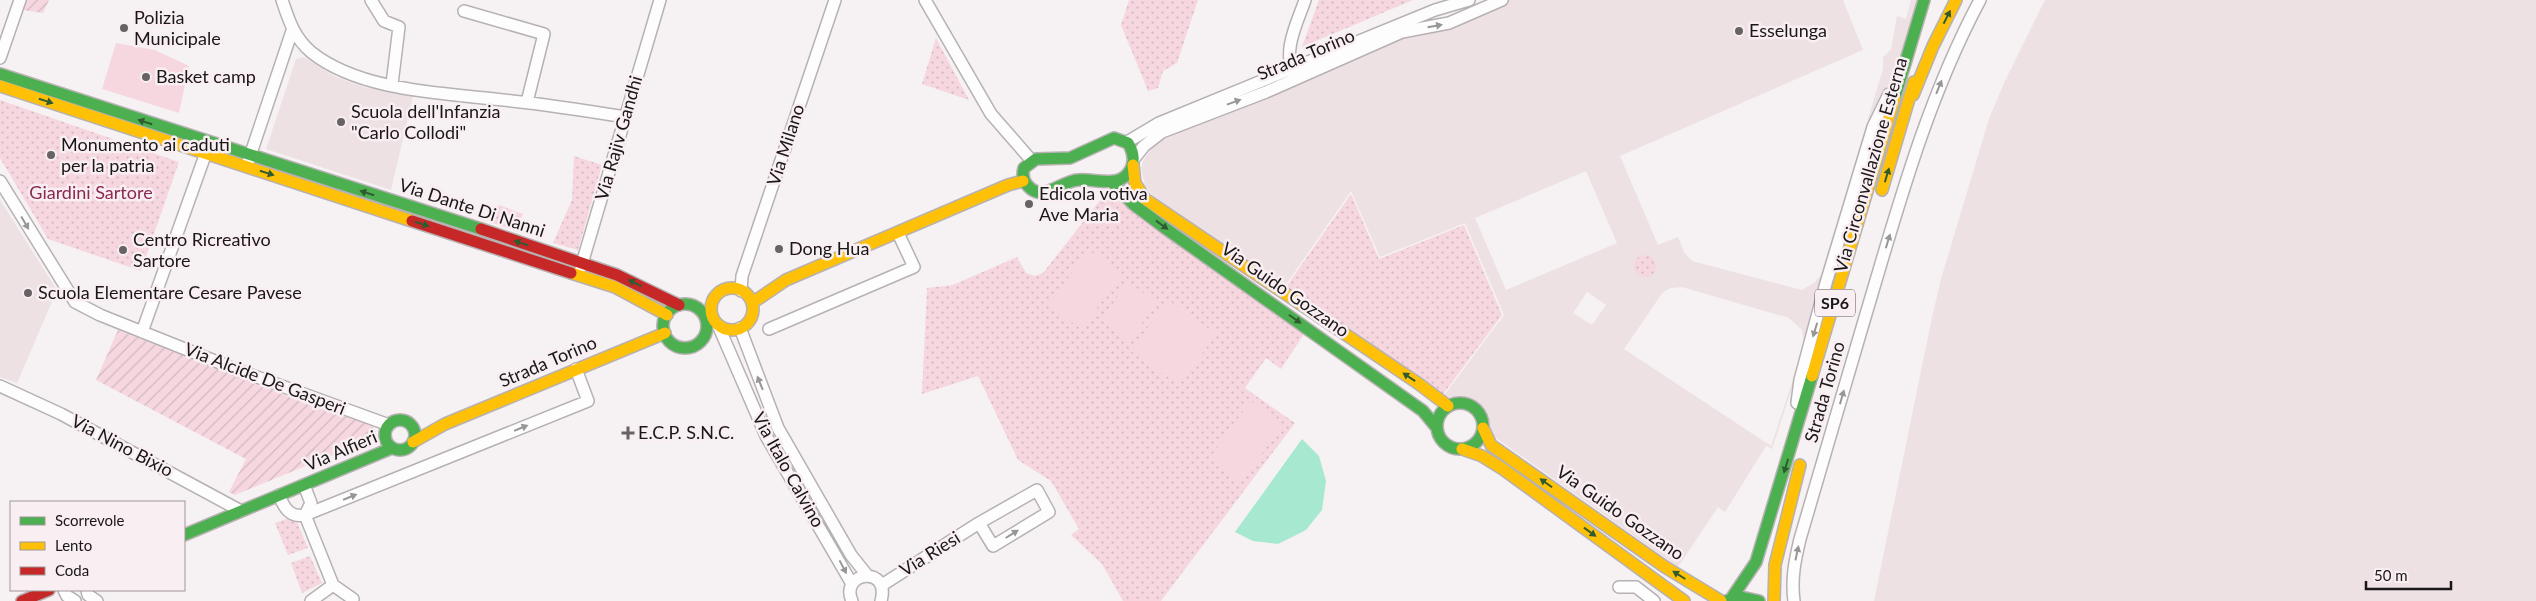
<svg xmlns="http://www.w3.org/2000/svg" width="2536" height="601" font-family="Lato,sans-serif">
<defs>
<pattern id="grass-dots" width="8" height="8" patternUnits="userSpaceOnUse" patternTransform="scale(1.25)"><rect width="8" height="8" fill="#f6d7e0"/><path d="M2 2h.1M6 6h.1" fill="none" stroke="#d2b8bf" stroke-width="1.8" stroke-linecap="round"/></pattern>
<pattern id="garden-furrows" width="10" height="10" patternUnits="userSpaceOnUse" patternTransform="scale(1.25)"><rect width="10" height="10" fill="#f6d7e0"/><path d="M-1 1l2-2M0 10L10 0M9 11l2-2" fill="none" stroke="#d2b8bf"/></pattern>
</defs>
<rect width="100%" height="100%" fill="#f6f1f2"/>
<path fill="#ede1e4" fill-rule="evenodd" d="M1494 0H1843L1863 50 1620 156 1658 245 1678 237 1684 252 1692 261 1802 290 1815 282 1821 275 1883 69V57L1891 50 1897 16 1906 19 1911 0H1917L1904 48 1772 449 1766 446 1725 512 1718 507 1678 567 1489 433 1485 417 1478 405 1464 400 1449 403 1442 398 1504 315 1465 223 1380 257 1351 191 1285 286 1154 197 1145 185 1141 168 1143 161 1156 142ZM1586 171 1617 243 1506 290 1475 218ZM1682 287 1789 318 1802 330 1804 346 1771 446 1624 349 1663 292 1671 288ZM1587 292 1606 305 1592 325 1573 313Z
M2045 0H2536V601H1874L1931 322 1941 279 1989 119 2004 83Z
M304 57 336 77 364 87 413 96 391 190 266 149 296 59Z
M0 200 57 290 17 383 0 377Z"/>
<path fill="url(#grass-dots)" d="M1129 0H1198L1177 63 1163 71 1158 88 1148 91 1121 25Z
M1319 0H1413L1302 47Z
M936 38 969 100 922 84Z
M0 100 179 162 141 271 48 239 0 158Z
M574 156 602 165 578 250 553 243 572 200Z
M1108 190 1304 334 1281 369 1266 358 1245 388 1295 423 1161 601H1123L1102 564 1071 535 1079 529 1051 481 1018 460 978 376 922 394 927 288 953 285 1017 257 1026 273 1035 276 1043 273Z
M1351 194 1379 259 1464 225 1502 315 1441 397 1286 287Z
M499 205 523 214 516 231 492 223Z
M1634 266a11 11 0 1 1 22 0a11 11 0 1 1-22 0Z
M286 519 297 522 308 548 288 555 275 523Z
M310 556 322 583 302 593 291 563Z"/>
<path fill="url(#garden-furrows)" d="M25 0H49L43 13 23 10Z
M118 330 310 405 371 425 376 431V437L235 495 229 492 246 459 96 380Z"/>
<path fill="#f6d7e0" d="M116 43 155 50 189 66 179 113 102 89Z
M1088 250 1122 273 1082 329 1048 306Z
M1128 282 1156 302 1130 341 1101 320Z
M1168 300 1216 334 1179 385 1131 351Z
M1251 401 1283 424 1242 482 1209 459Z"/>
<path fill="#a6e9d0" d="M1302 439 1319 456 1326 481 1322 510 1306 530 1278 544 1253 541 1235 532Z"/>
<g fill="none" stroke-linecap="round" stroke-linejoin="round">
<defs>
<path id="street" d="M282 0C289 21 294 37 311 52 362 93 450 93 512 101 550 105 588 111 625 117
M371 0 384 21 399 27 392 84
M925 0 991 114 1032 161
M464 11 544 34 527 102
M0 58 20 0
M1294 75C1282 50 1297 24 1305 0
M1127 142 1159 123 1435 10 1469 0
M1133 160 1144 146 1162 132 1266 92 1402 32 1449 23 1502 0
M248 162 292 31
M0 181 75 302 100 315 235 369 389 425
M581 267 660 0
M741 291 742 276 835 0
M718 325 766 436 852 584
M740 328 778 428 851 555 867 575
M769 329 914 267 898 233
M142 332 208 147
M0 386 61 414 241 511
M1797 403 1800 380 1826 283 1873 127 1889 94
M279 495C284 508 290 518 305 515L311 503 304 485
M882 585 979 523 1037 490 1049 512 993 546 979 523
M1619 587H1636L1654 601
M64 590 67 596 75 601
M87 590 88 595 97 601
M353 599 333 585 305 515 588 401 576 369
M311 601 333 585
M852 601C839 572 891 564 881 601
M1794 601C1791 579 1795 560 1800 539 1826 451 1851 364 1877 277 1905 182 1933 88 1980 0"/>
<path id="fast" d="M0 74 481 229
M1895 97 1924 0
M1114 138 1128 143C1133 151 1135 160 1131 169 1120 190 1096 178 1078 180 1061 181 1043 203 1028 186 1023 181 1022 175 1024 168L1036 159 1070 158Z
M1112 182 1133 204 1165 228 1423 411 1437 428
M663 326a22 22 0 1 1 44 0a22 22 0 1 1-44 0Z
M1437 426a23 23 0 1 1 46 0a23 23 0 1 1-46 0Z
M385 435a15 15 0 1 1 30 0a15 15 0 1 1-30 0Z
M184 535 392 448
M1731 599 1756 562 1812 376
M1726 601 1741 597 1759 601"/>
<path id="slow" d="M0 86 412 221
M1913 95 1933 46 1956 0
M1133 165 1135 183 1145 199 1419 384 1448 406
M1882 190 1914 82
M571 273 615 287 667 315
M711 309a21 21 0 1 1 42 0a21 21 0 1 1-42 0Z
M752 303 786 280 1008 185 1023 181
M1812 376 1895 97
M1483 428 1491 445 1665 567 1721 601
M413 442 445 424 665 333
M1462 449 1482 456 1503 469 1684 601
M1774 601 1775 565 1800 465"/>
<path id="jam" d="M412 221 571 273
M481 229 617 275 679 305
M22 601 49 590"/>
</defs>
<use href="#street" stroke="#b6b1b2" stroke-width="14"/>
<use href="#fast" stroke="#b6b1b2" stroke-width="14"/>
<use href="#slow" stroke="#b6b1b2" stroke-width="14"/>
<use href="#jam" stroke="#b6b1b2" stroke-width="14"/>
<use href="#street" stroke="#fefdfd" stroke-width="11"/>
<use href="#fast" stroke="#4caf50" stroke-width="11"/>
<use href="#slow" stroke="#ffc107" stroke-width="11"/>
<use href="#jam" stroke="#c62828" stroke-width="11"/>
</g>
<defs><path id="oneway-solid" d="M-6-.8H1V-3.2L6.5 0L1 3.2V.8H-6Z" transform="scale(1.25)"/></defs>
<g fill="#305b31">
<use href="#oneway-solid" transform="translate(1947 17) rotate(-63)"/>
<use href="#oneway-solid" transform="translate(46 101) rotate(18)"/>
<use href="#oneway-solid" transform="translate(145 122) rotate(-162)"/>
<use href="#oneway-solid" transform="translate(267 173) rotate(18)"/>
<use href="#oneway-solid" transform="translate(1887 175) rotate(-73)"/>
<use href="#oneway-solid" transform="translate(367 193) rotate(-162)"/>
<use href="#oneway-solid" transform="translate(422 224) rotate(18)"/>
<use href="#oneway-solid" transform="translate(1162 225) rotate(36)"/>
<use href="#oneway-solid" transform="translate(521 243) rotate(-162)"/>
<use href="#oneway-solid" transform="translate(635 283) rotate(-154)"/>
<use href="#oneway-solid" transform="translate(1295 319) rotate(35)"/>
<use href="#oneway-solid" transform="translate(1409 377) rotate(-146)"/>
<use href="#oneway-solid" transform="translate(1786 466) rotate(107)"/>
<use href="#oneway-solid" transform="translate(1546 483) rotate(-145)"/>
<use href="#oneway-solid" transform="translate(1590 532) rotate(36)"/>
<use href="#oneway-solid" transform="translate(1679 575) rotate(-148)"/>
</g>
<g fill="#979696">
<use href="#oneway-solid" transform="translate(1435 26) rotate(-10)"/>
<use href="#oneway-solid" transform="translate(1939 87) rotate(-68)"/>
<use href="#oneway-solid" transform="translate(1234 102) rotate(-20)"/>
<use href="#oneway-solid" transform="translate(25 223) rotate(60)"/>
<use href="#oneway-solid" transform="translate(1888 241) rotate(-73)"/>
<use href="#oneway-solid" transform="translate(1815 330) rotate(107)"/>
<use href="#oneway-solid" transform="translate(760 383) rotate(-112)"/>
<use href="#oneway-solid" transform="translate(1842 397) rotate(-74)"/>
<use href="#oneway-solid" transform="translate(521 428) rotate(-22)"/>
<use href="#oneway-solid" transform="translate(350 497) rotate(-22)"/>
<use href="#oneway-solid" transform="translate(1012 534) rotate(-32)"/>
<use href="#oneway-solid" transform="translate(1797 553) rotate(-78)"/>
<use href="#oneway-solid" transform="translate(843 567) rotate(62)"/>
</g>
<g fill="#676364" stroke="#f9eef1" stroke-width="2">
<circle cx="124" cy="28" r="5"/>
<circle cx="1739" cy="31" r="5"/>
<circle cx="146" cy="77" r="5"/>
<circle cx="341" cy="122" r="5"/>
<circle cx="51" cy="155" r="5"/>
<circle cx="1029" cy="204" r="5"/>
<circle cx="779" cy="249" r="5"/>
<circle cx="123" cy="250" r="5"/>
<circle cx="28" cy="293" r="5"/>
<path d="M625.5 425.5h5v5h5v5h-5v5h-5v-5h-5v-5h5z"/>
</g>
<g text-anchor="middle" stroke-width="5" stroke-linejoin="round" paint-order="stroke">
<rect fill="#f9eef1" stroke="#5d5859" stroke-width="1" x="1815" y="289.5" width="40" height="27" rx="4"/>
<g font-size="16" font-weight="bold" fill="#1a1718">
<text x="1835" y="309">SP6</text>
</g>
<g font-size="18" fill="#1a1718" stroke="#f9eef1" text-anchor="start">
<text x="134" y="24">Polizia<tspan x="134" dy="21">Municipale</tspan></text>
<text x="1749" y="37">Esselunga</text>
<text x="156" y="83">Basket camp</text>
<text x="351" y="118">Scuola dell'Infanzia<tspan x="351" dy="21">"Carlo Collodi"</tspan></text>
<text x="61" y="151">Monumento ai caduti<tspan x="61" dy="21">per la patria</tspan></text>
<text x="1039" y="200">Edicola votiva<tspan x="1039" dy="21">Ave Maria</tspan></text>
<text x="133" y="246">Centro Ricreativo<tspan x="133" dy="21">Sartore</tspan></text>
<text x="789" y="255">Dong Hua</text>
<text x="38" y="299">Scuola Elementare Cesare Pavese</text>
<text x="638" y="439">E.C.P. S.N.C.</text>
</g>
<g font-size="18" fill="#1a1718" stroke="#f9eef1">
<text transform="translate(1306 55) rotate(-23)" y="6">Strada Torino</text>
<text transform="translate(619 138) rotate(-74)" y="6">Via Rajiv Gandhi</text>
<text transform="translate(786 145) rotate(-72)" y="6">Via Milano</text>
<text transform="translate(1871 165) rotate(-74)" y="6">Via Circonvallazione Esterna</text>
<text transform="translate(472 208) rotate(18)" y="6">Via Dante Di Nanni</text>
<text transform="translate(1285 290) rotate(35)" y="6">Via Guido Gozzano</text>
<text transform="translate(548 362) rotate(-23)" y="6">Strada Torino</text>
<text transform="translate(265 379) rotate(21)" y="6">Via Alcide De Gasperi</text>
<text transform="translate(1825 392) rotate(-74)" y="6">Strada Torino</text>
<text transform="translate(122 446) rotate(28)" y="6">Via Nino Bixio</text>
<text transform="translate(341 451) rotate(-23)" y="6">Via Alfieri</text>
<text transform="translate(788 470) rotate(61)" y="6">Via Italo Calvino</text>
<text transform="translate(1620 513) rotate(35)" y="6">Via Guido Gozzano</text>
<text transform="translate(930 554) rotate(-32)" y="6">Via Riesi</text>
</g>
<g font-size="18" fill="#8a2953" stroke="#f9eef1">
<text x="91" y="199">Giardini Sartore</text>
</g>
</g>
<rect x="10" y="501" width="175" height="90" fill="#f9eef1" stroke="#a0989a"/>
<rect x="20" y="517" width="25" height="8" fill="#4caf50" stroke="#a0989a"/>
<text x="55" y="526" font-size="15" fill="#1a1718">Scorrevole</text>
<rect x="20" y="542" width="25" height="8" fill="#ffc107" stroke="#a0989a"/>
<text x="55" y="551" font-size="15" fill="#1a1718">Lento</text>
<rect x="20" y="567" width="25" height="8" fill="#c62828" stroke="#a0989a"/>
<text x="55" y="576" font-size="15" fill="#1a1718">Coda</text>
<path d="M2366 581v8h85v-8" fill="none" stroke="#1a1718" stroke-width="2.5"/>
<text x="2374" y="581" font-size="15" fill="#1a1718" stroke="#f9eef1" stroke-width="4" paint-order="stroke">50 m</text>
</svg>
